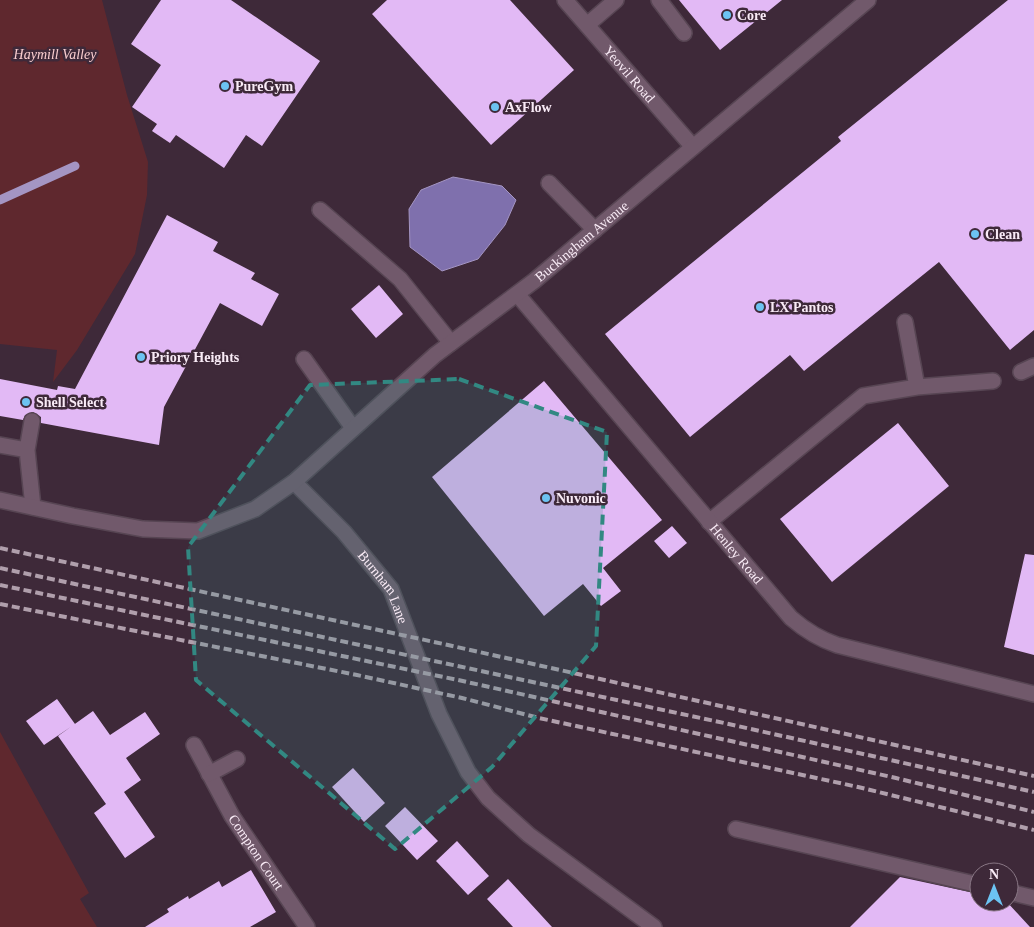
<svg xmlns="http://www.w3.org/2000/svg" width="1034" height="927" font-family="'Times New Roman',serif">
<rect width="100%" height="100%" fill="#3e2939"/>
<path fill="#5f282e" d="M0 0H102L127 95 148 162 147 195 135 254 77 350 53 382 57 350 0 344Z
M0 732 89 893 80 899 97 927H0Z"/>
<path fill="#7f70ad" stroke="#a495c3" d="M453 177 502 186 516 200 505 225 478 259 442 271 410 247 409 209 421 190Z"/>
<g fill="none" stroke-linecap="round" stroke-linejoin="round">
<path stroke="#a495c3" stroke-width="9" d="M0 200 75 166"/>
</g>
<path fill="#e2b9f5" d="M161 0H231L320 61 262 146 246 135 224 168 176 135 170 143 152 131 157 124 132 107 161 65 131 44Z
M387 0H510L574 70 491 145 372 14Z
M679 0H782L720 50Z
M1008 0H1034V330L1010 350 939 262 804 371 790 355 690 437 605 334 841 141 838 137Z
M167 215 218 242 213 251 255 273 251 279 279 294 262 326 220 303 164 407 159 445 41 423V417L33 412 25 415 23 420 0 416V379L57 390 58 386 75 389Z
M379 285 403 314 376 338 351 309Z
M544 381 662 520 603 568 621 591 601 606 583 584 544 616 432 477Z
M898 423 949 486 832 582 780 519Z
M672 526 687 543 669 558 654 541Z
M1025 554 1034 555V655L1004 647Z
M57 699 75 724 44 745 26 721Z
M93 711 110 735 145 712 160 734 126 758 141 780 124 792 155 837 125 858 94 813 106 804 58 736Z
M353 768 385 803 364 822 332 787Z
M405 807 438 841 417 860 385 826Z
M457 841 489 876 468 895 436 861Z
M251 870 276 912 250 927H145L169 912 167 909 188 896 189 899 219 881 222 887Z
M900 877 979 894V902H1007L1030 927H850Z
M508 879 552 927H513L487 899Z"/>
<g fill="none" stroke-linecap="round" stroke-linejoin="round">
<defs>
<path id="lane" d="M659 0 684 33
M587 25 616 0
M549 183 595 230
M320 210 400 279 451 343
M905 322 917 387
M304 359 353 428
M1021 372 1034 366
M0 445 27 450 33 507
M27 450 32 421
M709 522 863 396 917 387 993 381
M736 829 979 885
M1009 892 1034 898"/>
<g id="street">
<path id="s1" d="M565 0 693 147"/>
<path id="s2" d="M517 294 791 618C805 630 819 639 837 645L1034 694"/>
<path id="s3" d="M294 482 344 532 391 589 439 714 468 772 488 798 529 835 654 927"/>
<path id="s4" d="M194 745 232 816 307 927"/>
<path d="M209 774 237 759"/>
</g>
<g id="secondary">
<path id="s5" d="M0 500 73 516 143 529 198 531 255 509 294 482 435 355 534 281 868 0"/>
</g>
</defs>
<use href="#lane" stroke="#574553" stroke-width="18"/>
<use href="#street" stroke="#574553" stroke-width="18"/>
<use href="#secondary" stroke="#574553" stroke-width="18"/>
<use href="#lane" stroke="#71596b" stroke-width="15"/>
<use href="#street" stroke="#71596b" stroke-width="15"/>
<use href="#secondary" stroke="#71596b" stroke-width="15"/>
<path stroke="#b09fac" stroke-width="4" stroke-dasharray="8 4" stroke-linecap="butt" d="M0 548 448 645 1034 776
M0 568 724 723 1034 792
M0 585 458 680 896 778 1034 812
M0 604 357 675 462 698 539 718 858 787 1034 830"/>
</g>
<path fill="#328882" fill-opacity="0.2" stroke="#328882" stroke-width="4" stroke-dasharray="10 6" stroke-linejoin="round" d="M459 379 607 432 596 646 492 767 395 849 196 680 188 547 310 385Z"/>
<g fill="#6cc3f2" stroke="#3e2939" stroke-width="2">
<circle cx="727" cy="15" r="5"/>
<circle cx="225" cy="86" r="5"/>
<circle cx="495" cy="107" r="5"/>
<circle cx="975" cy="234" r="5"/>
<circle cx="760" cy="307" r="5"/>
<circle cx="141" cy="357" r="5"/>
<circle cx="26" cy="402" r="5"/>
<circle cx="546" cy="498" r="5"/>
</g>
<g text-anchor="middle" stroke-width="5" stroke-linejoin="round" paint-order="stroke">
<g font-size="14" font-weight="bold" fill="#f9ebf6" stroke="#3e2939" text-anchor="start">
<text x="737" y="20">Core</text>
<text x="235" y="91">PureGym</text>
<text x="505" y="112">AxFlow</text>
<text x="985" y="239">Clean</text>
<text x="770" y="312">LX Pantos</text>
<text x="151" y="362">Priory Heights</text>
<text x="36" y="407">Shell Select</text>
<text x="556" y="503">Nuvonic</text>
</g>
<g font-size="14" font-style="italic" fill="#f9cdcf" stroke="#3e2939">
<text x="55" y="59">Haymill Valley</text>
</g>
<g font-size="14" fill="#f9ebf6" stroke="#3e2939">
<text dy="5" stroke="none"><textPath href="#s1" startOffset="98">Yeovil Road</textPath></text>
<text dy="5" stroke="none"><textPath href="#s5" startOffset="685">Buckingham Avenue</textPath></text>
<text dy="5" stroke="none"><textPath href="#s2" startOffset="340">Henley Road</textPath></text>
<text dy="5" stroke="none"><textPath href="#s3" startOffset="139">Burnham Lane</textPath></text>
<text dy="5" stroke="none"><textPath href="#s4" startOffset="124">Compton Court</textPath></text>
</g>
</g>
<g transform="translate(994 887)"><circle r="24" fill="#3e2939" stroke="#897785"/>
<path d="M0-4L9 19L0 12L-9 19Z" fill="#6cc3f2"/>
<text y="-8" font-size="14" font-weight="bold" text-anchor="middle" fill="#f9ebf6">N</text>
</g>
</svg>
